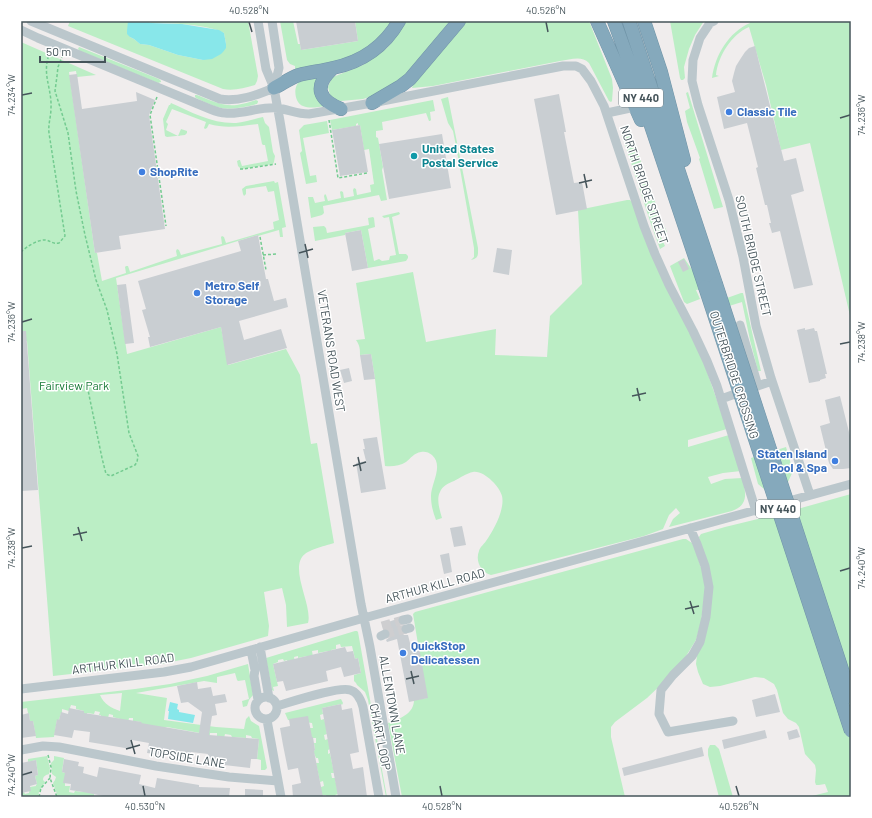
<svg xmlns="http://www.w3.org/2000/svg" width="872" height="818" font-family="Barlow,sans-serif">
<rect width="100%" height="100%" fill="#f0eded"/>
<path fill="#bbeec5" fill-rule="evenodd" d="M70 21H128V23L130 37 134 39 140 44 149 45 178 55 203 60 226 44 224 33C208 24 170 23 151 23L147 21H248L258 76 257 81 255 85C244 88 234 91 223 89L68 26Z
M280 21H293L298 44H300L301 50 358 41 355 21H392L380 39 348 59 295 70V66L290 64 287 60Z
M405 21H452L404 78 376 95 363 99 341 101 336 100 330 95 328 87 330 82 333 77 363 65 376 56 387 48 393 41Z
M465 21H589L612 79 613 88 612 101 611 102 609 101 589 63C581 55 570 60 560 61L433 86 412 88 413 85Z
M670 21H704L695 35 689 49 684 67 685 78 683 80H681L680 78Z
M750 21H851V320L810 143 781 150 766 85 749 27C732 34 718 56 716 75L719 76 712 78C715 55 729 32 750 23Z
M21 42 96 75 77 77 76 71 69 72 95 253H97L102 281 126 273 125 267 126 266H128L130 272 177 256 176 251 177 249 179 250 181 255 222 244 221 237 222 236 224 237 226 243 274 229 273 222 279 220 274 191 268 192 266 186 246 189V194L244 196 243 194 242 189 246 186 274 181 275 183 278 182 286 227 282 228 283 237H280L279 230 258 236V235L116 278 127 354 221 327 228 365 286 349 300 375 311 444 317 443 334 543C327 545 309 550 305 554 288 567 313 606 308 623L287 627 286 605 282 588 264 592 269 626 268 636 191 658 161 664 53 676 27 341H21Z
M79 47 159 79 161 81V82L158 83 80 51 78 49Z
M314 78H318L326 106C318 107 310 109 303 106 294 103 292 84 302 80 305 79 311 78 314 78Z
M688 92 723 207 714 209 699 159 700 158 687 122 685 111 690 108 686 93Z
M195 95H197C210 100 223 107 237 105 243 104 250 102 256 100L258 101V102L257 104C245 107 233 110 221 108 213 106 204 102 196 98L195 97Z
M448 97 478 248C478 255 479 258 471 260L474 257V248L456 146 453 131 448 123 441 99Z
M433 100 435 111 430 112 431 120 430 121H429L426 113 382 122 383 130 376 131V137L378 138 383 167 382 170 387 200 381 201 379 195 323 206 324 213 322 215 311 218 308 197H313L315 203 325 201 324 196 325 194 326 195 328 201 341 198 340 192 341 191 343 192 344 198 354 196 353 190 354 188 356 189 357 195 371 192 370 185 374 184 369 149 364 150 360 125H358V123L356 124V126L332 130 330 120Z
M171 103C191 112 213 124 236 123 245 122 254 119 263 117L265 123 269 127 273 152 275 156 274 162 273 164 242 169 240 168 238 166 237 161 239 160H240L242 166 268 161 265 145H263L262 144 258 124C241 126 226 129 209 124L207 128 205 129 204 128 206 122 172 109 166 122 168 124 166 130 178 136 181 129 187 131V133L185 135 167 137 165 136 163 119 169 105H170Z
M327 121 329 133 303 138 310 176 316 175 317 182 306 184 300 153 302 151 299 130 304 125Z
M628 129 631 133 661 219 667 232 660 235 665 246 660 249 651 224 621 132Z
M627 200H630L632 202 705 366 727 429 688 440V447L729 435 741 471 723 473 708 477 711 484 725 479 742 478C746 492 749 505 732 511L669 527 673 519 680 513 676 508 669 515 663 529 644 536 491 575C481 572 475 561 479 551 480 547 484 544 486 541 494 530 505 509 502 496 500 487 484 470 473 472 467 473 460 478 454 481 449 483 442 486 440 492 436 499 440 511 442 518L436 520C433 512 431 505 431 496 431 483 444 466 432 455 429 452 424 451 421 452 414 453 411 458 406 462 400 466 391 467 385 466L375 379 371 354 360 355C360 349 360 346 356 340L365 339 356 283 413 272 426 342 496 329 495 355 547 357 550 316 582 284 578 210Z
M399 212 400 214 398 215 392 217 399 254H406L408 256V258L406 261 368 268 361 230 345 233V235L315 241 313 227 324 226 326 228 327 233 369 225 368 218 373 217 374 218 375 227 368 229 374 261 379 259 382 261 389 260 390 256 396 255 389 217 384 218 382 216Z
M684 258 693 271 700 289 696 290 700 299 687 304 684 302 670 266Z
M741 293H743L744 297 761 371H758L750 340 742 302 729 306 727 298Z
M786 447 793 471 788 482 764 489 758 484 751 458Z
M851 494V797H808L828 792 825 784 819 785H816L815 782 816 770 815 765 805 754 799 727 796 723 788 719 783 713 777 690 774 684 764 678 755 677 720 686 710 687 703 684 698 672 696 664 697 655 710 603 699 537 701 534 725 527 794 510Z
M683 539H686L692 543 695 549 706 583 701 622 696 640 683 661 667 679 647 698 615 722 611 727V737L625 797H402L388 723C399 719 414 714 414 700L427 698 413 614 415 612Z
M355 631H357L358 632 380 756V759L387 797H386L368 700 365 692 357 685 356 683 354 681V675L361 673 358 658 355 659 352 646 341 647 340 644 336 645V649L331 650 334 665 328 651 318 653V650L312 651 313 657 307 658V656L298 658V656L294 657 295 662 288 663 287 660 284 661 283 659 278 660V662L273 664 278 686 273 687 274 691 272 690 266 658Z
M248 664 253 695 249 700 247 706 243 707 242 701 249 699 245 680 238 681 237 680 235 673 217 677V683L204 681 136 693 167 698 164 720 216 727 244 729 246 719 249 716 251 721 259 726 267 768 265 770H261V760L257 759 259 739 252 738 251 736 246 735V738L232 737 231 735 225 734 224 738 217 736V733H210V735L203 734 200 733 167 727 139 738 141 722 133 721V718H129L128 723 120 719 113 717V715L109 714 108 718 101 717V715H99L100 712 95 711 94 714 87 713 85 728 81 727 84 711 76 709V706L71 705 69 711 62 709V713H61L59 720H57L54 737 36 738 33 721H30L29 713H28L27 708 21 709V702L135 689 170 684 207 676ZM122 693 120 711C111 708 104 704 100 695Z
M341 699 343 703 342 705 341 704 322 708 323 714 320 715 321 720 324 719 327 728H326L327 734 324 735 325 740 328 739 330 749 328 750V754L330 753 334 773H331L332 778H335L338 794 335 795 336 797H327L326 795H321V787L324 786 323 781 320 782 316 763H319L318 758H316L313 751 315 750 314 743H316V738H310V728H313L312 723 288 720 285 713Z
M710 745H715L719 749 733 797H719L708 755V749Z
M47 756 50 768 49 774C46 775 43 776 43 780L45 782 39 792 38 797H21V793L24 792 25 794 29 793 30 787 36 786V785L37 784 35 776 38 775 36 760 28 762V759Z
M54 756 64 758 62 772 65 773V786H70L69 792 74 793 75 791 83 792 87 777 94 794V797H95H58L53 783 55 780 56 777 52 774 51 763 54 760Z"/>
<path fill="#88e7ea" d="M128 21H147L151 23 182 24 219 30 224 33 226 44V48L223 52 221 54 212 59 203 60 178 55 149 45 140 44 134 39 130 37 127 34V31Z
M170 702 178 704 177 709 179 710V712L195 715 193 723 168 719 169 711H168Z"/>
<path fill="#c9ced2" d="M296 21H355L358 41 301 50Z
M755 46 784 161 796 158 804 191 791 195 813 285 794 289 780 231 772 233 769 223H771L767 205H765L756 168 758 167 747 123 724 129 717 97 735 92 732 81 734 73 736 66 741 58 745 52 749 48Z
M77 74 82 109 137 101 136 92 155 100 149 115 165 229 119 236 121 249 95 253 69 75Z
M559 94 566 132H564L574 183 582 182 587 209 556 215 534 99Z
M360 125 368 172 340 176 332 130Z
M442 134 451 188 389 199 379 144Z
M361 230 368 268 352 271 345 233Z
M258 235 266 279H268L274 301 286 298 288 307 239 321 244 340 281 329 287 348 227 365 221 327 150 347 148 337H150L142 310 146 309 138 281 241 251 238 241Z
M497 248 512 250 509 275 493 272Z
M684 259 689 269 683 272 678 262Z
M126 284 134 343 125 344 117 285Z
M805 328V330L814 328 815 331H817L827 374H825L826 378 820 380V381L809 383 797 330Z
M21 331H26L38 490 21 491Z
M371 354 375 379 364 380 360 355Z
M349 368 352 381 344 383 340 370Z
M840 396 850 436H851V468L843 469H833L829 463 820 426 830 423 825 400Z
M377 437 386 489 361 493 356 463 366 461 363 449H365L363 439Z
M462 526 466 545 454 547 450 528Z
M449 553 452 572 444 574 440 555Z
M397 619 398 624 401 626 400 631 404 635H408L410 643 418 641 428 698 409 702 397 639 387 642 386 640 390 637V632L388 629 383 628 382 624Z
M345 647 347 652 353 651 355 659 358 658 361 673 344 677 341 667 326 671 328 681 286 691 283 681 277 682 273 664Z
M197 682 198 689 211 687 213 696 225 694 227 702 215 704 217 715 212 716 209 735 259 739 257 759H251L250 768 207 763 208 754 191 752 190 759 147 753 149 743 132 740 131 749 89 742 90 732 74 730 72 738 54 735 57 719 59 720 61 712 68 714 69 708 84 711V713L142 722 141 723 199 733 202 712 188 702 181 703 177 686Z
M775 694 780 712 756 717 752 700Z
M341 704 342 710 352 708 359 752 350 754 353 769 363 767 367 797H338L322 708Z
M29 713 30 721H33L36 736 21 738V715Z
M308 716 312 737H313L315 750 314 751 323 797H293L292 785 301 783 298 768 288 770 283 745 280 728 290 726 289 719Z
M797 729 800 737 789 740 787 732Z
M765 730 767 738 724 749 722 740Z
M702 747 704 756 624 776 622 768Z
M64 759 79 762 78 766 84 767 83 773 97 777 99 767 141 775 139 784 155 788 157 778 199 785V787L230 788 229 797H108L83 792 70 790 71 784 63 783 65 773 62 772Z
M36 760 38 775 35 776 37 784 30 786 31 791 21 793V763Z
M245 789 263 790V797H245Z"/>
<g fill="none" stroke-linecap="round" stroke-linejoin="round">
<path stroke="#ceced0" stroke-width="9" stroke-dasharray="9 4.5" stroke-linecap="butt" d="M382 626 403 620
M385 634 406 629"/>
<defs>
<path id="highway" d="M597 21 641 120
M614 21 637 84 705 287
M629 21 716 284
M644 21 661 72 684 160
M332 69C313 87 319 100 341 109
M274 88C282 84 290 78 299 75 310 72 322 71 333 68 362 62 384 47 399 21
M372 103 401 86 410 79 459 21"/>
</defs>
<use href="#highway" stroke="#7094a7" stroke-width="14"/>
<path stroke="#73cb90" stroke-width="1.5" stroke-dasharray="3 2" stroke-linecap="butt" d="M157 97 150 115 166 226
M329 120 338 178 367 173
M240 169H243L276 164
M260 237 266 270
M21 252C26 247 38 239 46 240 51 241 52 244 59 243L65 236 49 133C48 124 51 117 51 108 52 87 41 74 50 52
M263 255 276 254
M47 385C58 393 78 377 88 390L102 458 106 474 111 476 113 475 135 465 137 462 138 456 129 433 117 354 107 310 96 280 85 235 76 191 68 133 55 91 57 76 58 67 62 57
M48 755 51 767 50 778 57 797
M39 797 41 788 50 778"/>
<path stroke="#bbc7cc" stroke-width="9" d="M31 21 220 99C238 102 257 95 274 88
M258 21 266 69 274 88 280 121 361 604 370 647 396 797
M272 21 279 68 274 88
M714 21 710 23 700 38 693 60 692 81 698 105 729 200 743 257 756 326 771 378 810 495
M21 30 38 38 210 109C215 111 220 113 225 113 243 115 260 106 278 108 289 110 298 114 309 114L372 103 563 66H576L582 69 591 81 604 106 644 226 655 254 669 285 693 331 707 361 717 386 756 511
M607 113 635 107
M740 325 758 386
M721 399 772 381
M690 528 697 544 705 566 709 587 706 617 700 642 692 656 673 675 661 690 659 714 668 732 733 721
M403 620 408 619
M406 629 410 628
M381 636 385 634
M260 647 269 698
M251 650 255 670 254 676 258 700
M21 689 164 672 191 667 364 618 851 484
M255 708a11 11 0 1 1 22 0a11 11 0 1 1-22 0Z
M277 706C291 702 339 686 350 690 358 692 361 700 363 707L379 797
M267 720 281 797
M21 750 43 746 59 747 156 766 229 777 278 781"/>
<use href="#highway" stroke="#85a9bc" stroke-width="13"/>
<defs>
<path id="highway-bridge" d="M716 284 851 697
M705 287 851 731"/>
</defs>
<use href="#highway-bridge" stroke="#7094a7" stroke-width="14" stroke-linecap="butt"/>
<use href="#highway-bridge" stroke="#85a9bc" stroke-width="13"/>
</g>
<path fill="none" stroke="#45545a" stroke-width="1.5" d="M249 22 252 32M546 22 548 32M22 95 32 93M840 118 850 115M584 174 587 188M579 183 592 180M305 244 308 258M299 253 313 249M22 322 32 319M840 344 850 342M637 388 640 401M632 396 646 393M358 457 361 471M353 466 366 462M78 527 82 541M73 535 87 532M22 548 32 546M840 571 850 568M690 601 694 614M685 609 699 606M411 671 414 684M406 679 419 676M131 740 135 754M126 749 140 745M22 775 32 772M143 786 145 796M440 786 442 796M736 786 739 796"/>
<g fill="#3f7fe0" stroke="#fff" stroke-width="1.5">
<circle cx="729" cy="112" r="4"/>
<circle cx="142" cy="172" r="4"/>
<circle cx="197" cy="293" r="4"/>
<circle cx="835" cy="461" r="4"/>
<circle cx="403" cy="653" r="4"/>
</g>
<circle fill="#0f9aa8" stroke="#fff" stroke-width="1.5" cx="414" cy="156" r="4"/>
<g text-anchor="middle" stroke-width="3" stroke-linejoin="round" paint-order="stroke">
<g fill="#fff" stroke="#7d878c" stroke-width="1">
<rect x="619" y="89" width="44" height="18" rx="3"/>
<rect x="756" y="500" width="44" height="18" rx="3"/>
</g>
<g font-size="11" font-weight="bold" fill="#45545a">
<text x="641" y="102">NY 440</text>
<text x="778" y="513">NY 440</text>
</g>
<g font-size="12" font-weight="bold" fill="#366cbe" stroke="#fff" text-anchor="start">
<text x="737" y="116">Classic Tile</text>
<text x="150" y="176">ShopRite</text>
<text x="205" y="290">Metro Self<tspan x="205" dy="14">Storage</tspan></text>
<text x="827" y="458" text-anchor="end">Staten Island<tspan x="827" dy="14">Pool &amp; Spa</tspan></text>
<text x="411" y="650">QuickStop<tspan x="411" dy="14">Delicatessen</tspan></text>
</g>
<g font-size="12" font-weight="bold" fill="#0d838f" stroke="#fff" text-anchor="start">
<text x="422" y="153">United States<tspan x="422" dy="14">Postal Service</tspan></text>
</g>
<g font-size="12" fill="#45545a" stroke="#fff">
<text transform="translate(644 185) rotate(71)" y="4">NORTH BRIDGE STREET</text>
<text transform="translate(753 256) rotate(77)" y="4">SOUTH BRIDGE STREET</text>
<text transform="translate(331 351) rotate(81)" y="4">VETERANS ROAD WEST</text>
<text transform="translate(734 375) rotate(72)" y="4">OUTERBRIDGE CROSSING</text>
<text transform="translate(435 586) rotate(-15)" y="4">ARTHUR KILL ROAD</text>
<text transform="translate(123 664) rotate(-7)" y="4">ARTHUR KILL ROAD</text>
<text transform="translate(392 705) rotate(80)" y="4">ALLENTOWN LANE</text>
<text transform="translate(380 737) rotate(79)" y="4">CHART LOOP</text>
<text transform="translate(187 758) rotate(9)" y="4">TOPSIDE LANE</text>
</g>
<g font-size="12" fill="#187937" stroke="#fff">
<text x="74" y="390">Fairview Park</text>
</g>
</g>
<rect width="872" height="818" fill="none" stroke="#ffffff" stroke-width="44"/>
<path d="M40 56v6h65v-6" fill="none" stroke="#45545a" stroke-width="2"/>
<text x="46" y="56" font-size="12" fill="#45545a" stroke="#ffffff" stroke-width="3" paint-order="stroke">50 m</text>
<rect x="22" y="22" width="828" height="774" fill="none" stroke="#45545a" stroke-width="1.5"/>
<g font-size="10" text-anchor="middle" fill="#45545a">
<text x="249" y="14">40.528°N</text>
<text x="546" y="14">40.526°N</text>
<text transform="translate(11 95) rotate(-90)" y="4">74.234°W</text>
<text transform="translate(861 115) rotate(-90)" y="4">74.236°W</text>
<text transform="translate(11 322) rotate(-90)" y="4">74.236°W</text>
<text transform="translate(861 342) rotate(-90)" y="4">74.238°W</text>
<text transform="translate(11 548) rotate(-90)" y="4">74.238°W</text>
<text transform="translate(861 568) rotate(-90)" y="4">74.240°W</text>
<text transform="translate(11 775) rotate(-90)" y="4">74.240°W</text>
<text x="145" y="810">40.530°N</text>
<text x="442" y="810">40.528°N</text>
<text x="739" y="810">40.526°N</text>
</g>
</svg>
